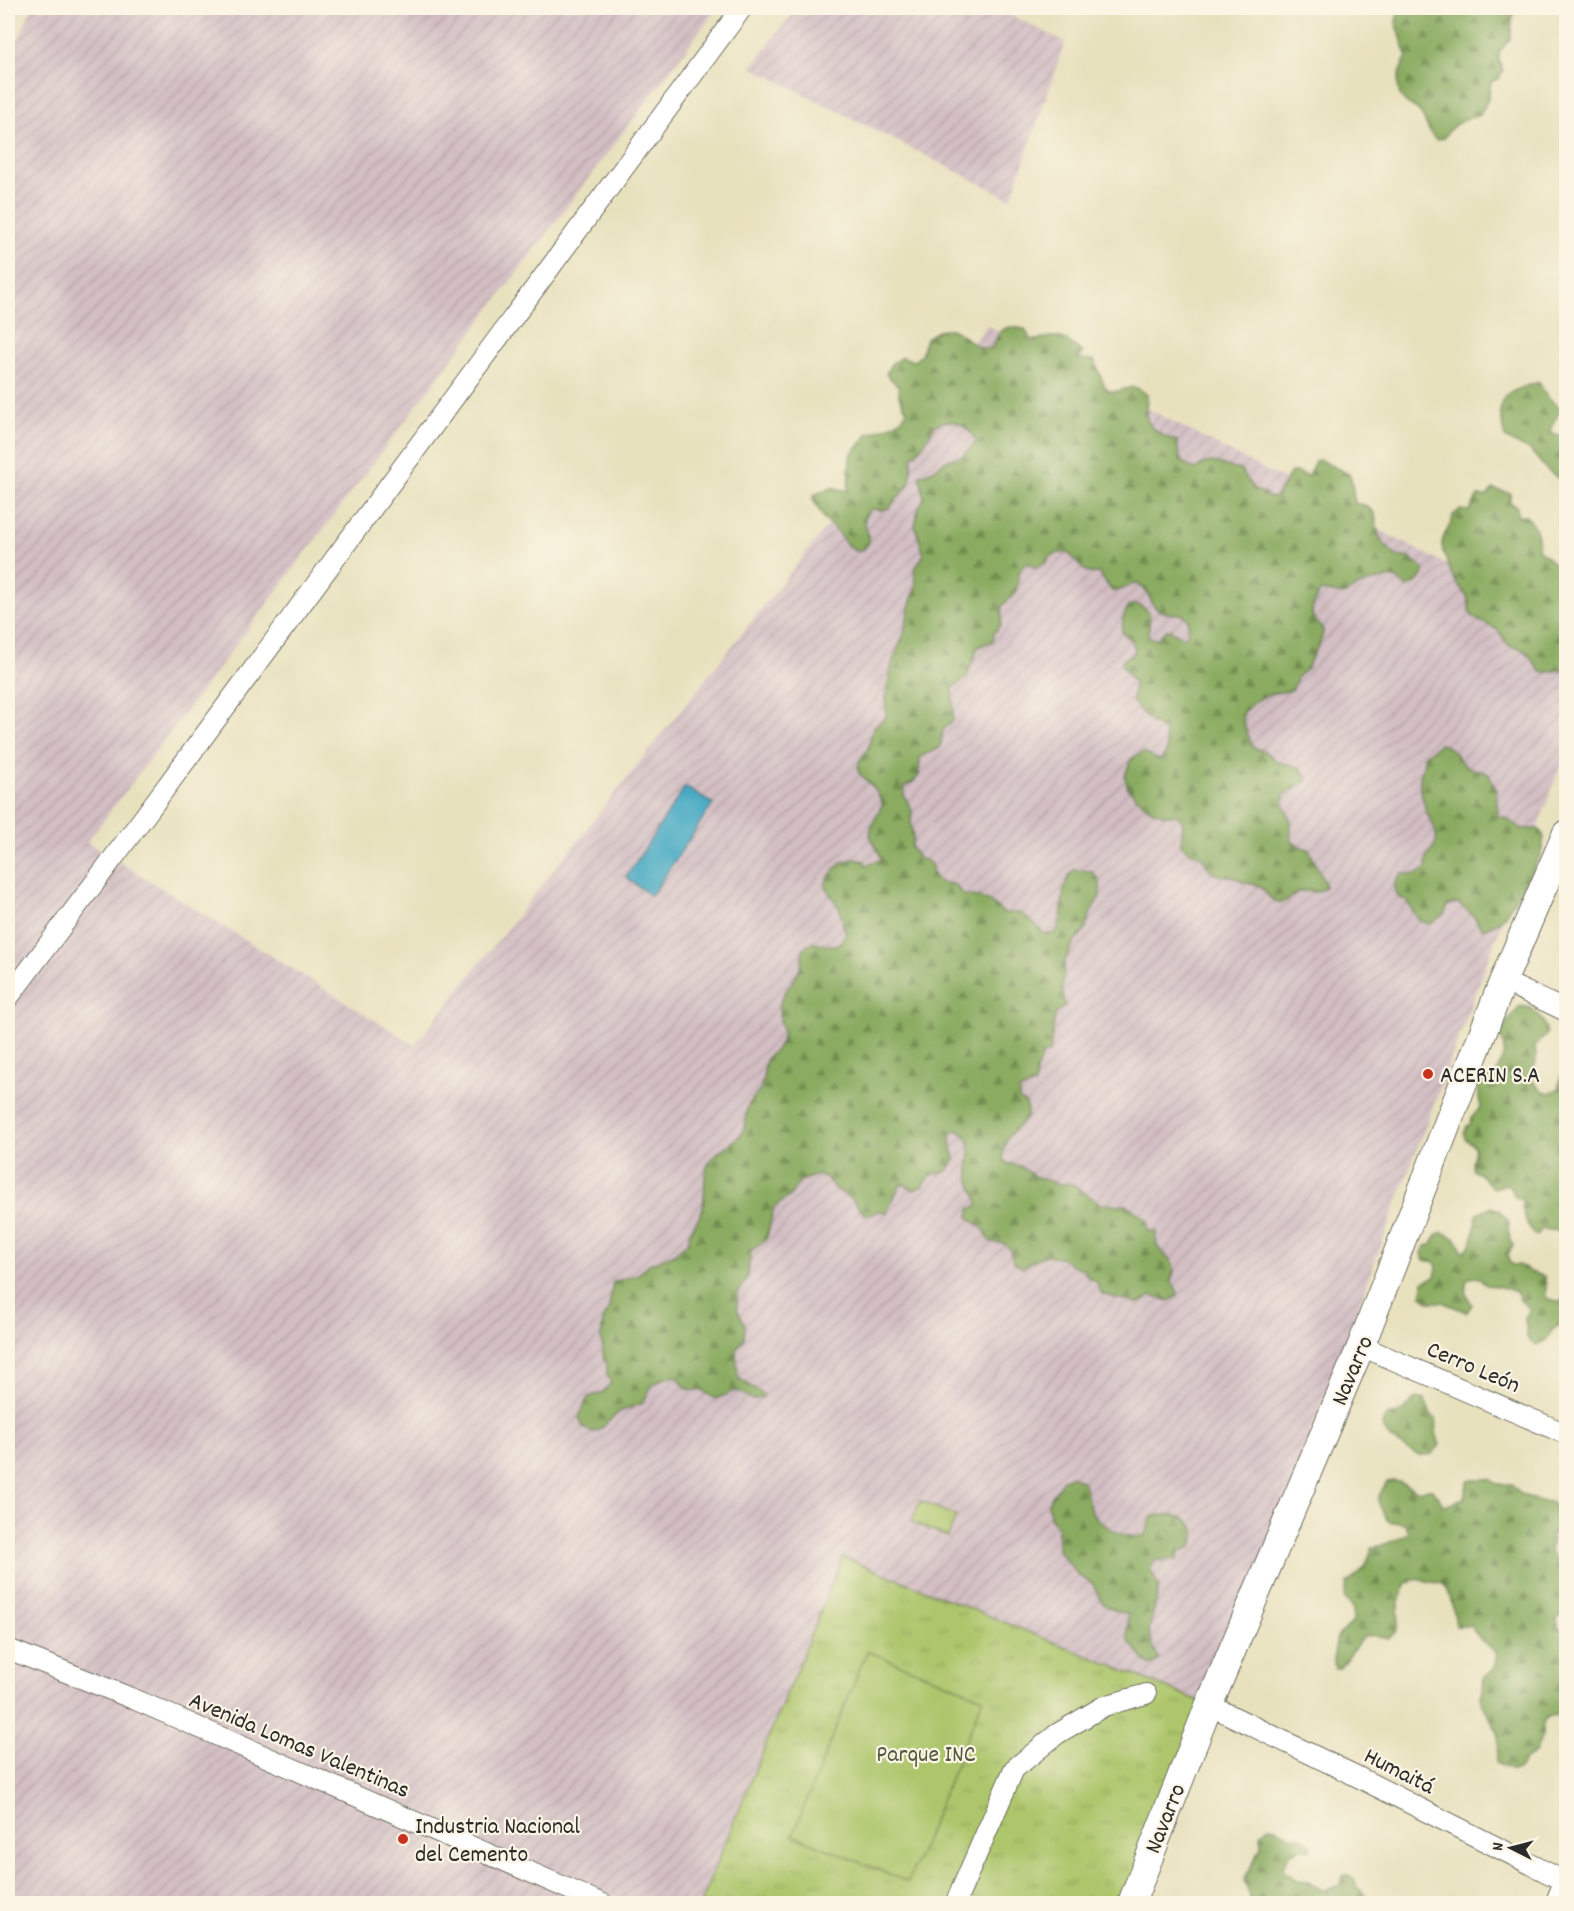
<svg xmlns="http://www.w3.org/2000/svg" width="1574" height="1911" font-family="Dekko,sans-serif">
<defs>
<pattern id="industrial-furrows" width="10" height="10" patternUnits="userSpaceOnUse" patternTransform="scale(1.5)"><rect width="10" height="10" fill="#d2bec3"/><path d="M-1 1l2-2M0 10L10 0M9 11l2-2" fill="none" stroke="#b4a3a8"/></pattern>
<pattern id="grass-tufts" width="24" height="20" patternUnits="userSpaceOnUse" patternTransform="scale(1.5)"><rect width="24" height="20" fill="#adc66c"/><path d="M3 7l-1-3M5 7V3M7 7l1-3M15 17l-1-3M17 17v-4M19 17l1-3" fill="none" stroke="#95aa5e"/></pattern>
<pattern id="forest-firs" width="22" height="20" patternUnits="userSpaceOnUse" patternTransform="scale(1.5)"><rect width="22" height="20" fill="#8aab60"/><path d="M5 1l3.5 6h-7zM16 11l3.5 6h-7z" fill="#718b4f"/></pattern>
</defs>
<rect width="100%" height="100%" fill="#fcf5e5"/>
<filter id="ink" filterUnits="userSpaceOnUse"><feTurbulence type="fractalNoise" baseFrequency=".0167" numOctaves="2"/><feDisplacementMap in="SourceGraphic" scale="12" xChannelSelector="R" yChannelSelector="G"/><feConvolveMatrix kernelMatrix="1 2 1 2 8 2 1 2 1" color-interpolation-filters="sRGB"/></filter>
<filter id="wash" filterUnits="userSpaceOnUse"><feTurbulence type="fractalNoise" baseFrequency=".008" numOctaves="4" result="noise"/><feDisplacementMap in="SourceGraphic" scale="24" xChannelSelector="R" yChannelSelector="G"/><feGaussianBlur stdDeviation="1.35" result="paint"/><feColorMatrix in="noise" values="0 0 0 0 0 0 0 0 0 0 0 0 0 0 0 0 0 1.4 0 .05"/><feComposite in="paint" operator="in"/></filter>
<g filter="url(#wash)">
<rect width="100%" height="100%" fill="#e8e1be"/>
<path fill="url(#industrial-furrows)" d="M32 8H717L87 842 415 1045 987 325 1566 627V751L1209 1705 1122 1903H8V63Z
M797 8H997L1065 42 1011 199 751 67Z"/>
<path fill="url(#grass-tufts)" stroke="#6c784c" stroke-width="1.5" d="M843 1557 1209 1705 1131 1903 700 1904Z"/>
<path fill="url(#forest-firs)" stroke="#5a6b46" stroke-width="1.5" d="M1399 8H1514L1510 39 1499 52V61L1503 70 1499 78 1491 82 1488 99 1480 115C1464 119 1452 123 1444 138L1436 140C1428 132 1426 121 1419 111 1415 106 1408 105 1404 100 1392 88 1401 68 1407 56L1396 22Z
M1010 327 1024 329 1032 340C1039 341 1044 337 1052 337 1067 336 1072 346 1083 353L1077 359 1094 360 1106 389 1110 392C1127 392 1131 380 1147 395 1147 401 1146 407 1146 414 1147 429 1164 437 1177 441 1180 458 1176 462 1196 469 1213 455 1220 467 1241 470L1254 490 1267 494 1262 496 1274 498 1277 495 1291 472H1295L1308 476 1315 461 1320 460 1349 474C1355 484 1351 494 1356 504L1365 505 1375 514 1377 528 1381 541 1396 556 1410 558 1424 569C1422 578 1415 586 1406 587L1396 578H1387L1360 585 1344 595 1322 591 1318 594C1316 599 1312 606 1312 612 1311 621 1323 623 1323 632 1322 645 1310 655 1308 667L1298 676 1293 689C1286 693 1281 691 1274 693 1263 696 1243 706 1242 719L1253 748 1265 751 1278 762 1299 767 1308 778C1301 789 1289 790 1285 795 1280 803 1289 814 1291 822 1292 828 1289 836 1292 841 1295 846 1304 847 1309 850L1325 883V887C1313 897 1309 888 1298 892 1295 893 1294 895 1291 898 1276 908 1268 897 1261 886L1243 882 1235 877 1217 875 1210 870 1201 855 1191 853 1181 844 1183 823 1178 815H1164L1148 808 1128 789 1125 776 1131 759 1143 752 1159 760C1172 753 1164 743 1165 732L1147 719 1132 701 1134 683 1122 665 1123 660 1134 653 1135 649 1132 641 1122 632 1123 618 1128 606C1137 602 1145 607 1150 615L1148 637 1157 639 1166 630H1170L1182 637 1186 636 1188 632V619L1181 614C1142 614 1159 597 1138 584 1128 583 1122 593 1112 591L1099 573C1082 576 1079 562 1068 553H1059L1050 556C1045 566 1045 563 1036 568L1027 563C1015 571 1020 580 1016 591 1014 598 1006 600 1002 606L1001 624 994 633 993 641 980 646 977 649 967 677 953 688V720L943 730 940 748 920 757 919 775 913 782 905 786 904 795 912 811 911 824 913 838 911 847 918 858C940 864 927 868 936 879 941 884 949 883 955 885L963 895C984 896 989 901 1004 913H1020L1035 924 1044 934H1053C1069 922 1054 891 1074 870L1092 871 1100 882V896L1091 912 1085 930 1073 944 1065 961 1062 988 1065 1006 1055 1015 1050 1052 1042 1055 1036 1071 1035 1085 1019 1090V1099L1026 1104C1032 1121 1017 1124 1009 1136 1005 1142 1003 1152 1003 1159L1007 1163 1020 1166 1034 1176 1058 1184H1072L1101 1204 1127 1205 1145 1218 1148 1222V1231L1157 1232C1150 1253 1174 1254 1174 1270 1174 1274 1172 1277 1171 1280L1178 1292 1177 1296 1169 1301 1151 1296C1147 1298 1144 1302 1139 1303 1135 1304 1105 1295 1101 1293L1096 1281 1088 1277 1083 1269 1071 1265 1060 1257 1046 1255 1030 1262 1023 1268C1006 1260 1015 1252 1006 1245 1003 1242 996 1244 992 1242 986 1239 989 1239 987 1234 984 1229 974 1222 969 1217L970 1209 978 1205C978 1195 970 1186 969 1177 967 1159 978 1138 956 1130 945 1139 953 1147 955 1159L948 1171 931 1175 923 1186 914 1190 903 1184 899 1187 887 1212 877 1211 873 1214H864L853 1200 834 1188 826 1177 817 1175 800 1181 790 1196 774 1208 766 1240 751 1251 747 1279 737 1294V1309L745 1325 744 1339 736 1350 738 1378 764 1395 763 1397 752 1400 741 1392 734 1391 716 1399 703 1391 687 1389 677 1376 664 1378 652 1385 643 1403 619 1412 598 1431 591 1432 583 1427 579 1417 588 1397 603 1392 611 1383 607 1374V1363L604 1360 601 1339 603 1321 609 1308 613 1282 639 1274 649 1264 673 1255 689 1241C688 1228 697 1224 701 1213 708 1197 700 1175 711 1160 719 1148 734 1145 742 1133 747 1124 745 1116 748 1106 750 1100 757 1095 761 1088 765 1078 762 1066 768 1057 772 1052 778 1049 780 1044 787 1028 778 1023 779 1008 781 992 795 982 800 968 803 963 801 956 803 950 812 930 838 962 846 931 840 924 844 917 840 909 826 885 816 887 842 862L855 859 864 861 866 865 882 859 870 835 872 825 882 805V801L875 789 859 773 858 768 860 760 868 749 873 728 886 717V695L892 663 904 634 909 608 916 586 914 569 924 555 915 526 918 510 924 498 920 476 935 469 945 461 962 456 974 444 976 440C965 424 954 416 935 425L926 441 912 458 911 478 907 487 889 508 880 510 871 509C858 520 869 528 869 542 856 564 844 540 837 531 833 527 829 525 826 521 821 515 817 506 813 499L814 495 831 487 848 491 850 456C856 448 863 444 866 435 881 428 900 426 907 411L899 396V387L886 374 891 364 902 357 914 361 921 355 926 338C962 312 960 349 991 349 997 339 998 329 1010 327Z
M1539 382 1547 397 1561 409C1557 418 1551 423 1550 433L1558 436 1566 435V551V541L1559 525 1562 481 1547 470 1530 450 1506 439C1503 433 1503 427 1502 421 1494 391 1517 390 1539 382Z
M1493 489 1510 493V502L1517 507V516H1526C1535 524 1540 536 1538 549L1557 566 1561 583 1566 593V671C1557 669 1550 673 1541 672L1526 651 1508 645 1498 630 1474 618 1469 611C1470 596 1464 592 1456 582 1452 575 1443 554 1442 546 1441 534 1452 528 1453 515L1460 510 1469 511 1478 496H1487Z
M1439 744C1456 747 1454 757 1465 765 1472 770 1482 770 1489 774L1496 790 1498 816 1506 818 1521 829H1539L1544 837 1541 854 1524 886 1505 915 1499 922 1482 929 1472 914 1457 903 1448 905 1445 913 1431 924C1416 922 1415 914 1408 903 1405 898 1405 901 1400 898 1390 890 1395 880 1402 873 1412 876 1418 875 1426 868 1425 851 1433 854 1436 842 1439 828 1427 819 1425 807 1423 797 1419 788 1420 778 1421 769 1425 765 1424 756Z
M1520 1006C1536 1006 1544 1020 1547 1034L1535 1046C1535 1051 1537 1057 1536 1061 1531 1084 1525 1073 1543 1092L1549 1093 1558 1089 1562 1073 1566 1072V1226L1558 1231 1542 1229 1538 1234 1534 1235C1528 1229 1521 1208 1522 1200L1514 1196 1512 1189 1507 1184 1493 1188 1481 1175 1473 1170C1468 1156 1484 1149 1465 1139L1464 1133 1467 1126 1471 1124 1472 1117 1481 1107 1479 1099 1478 1082 1482 1079 1495 1076C1502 1057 1509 1054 1499 1033L1500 1031Z
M1491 1207 1499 1210 1509 1222 1508 1231 1513 1246 1508 1254 1509 1262 1512 1265H1519L1531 1272 1544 1276 1546 1284V1298L1561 1302 1566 1294V1326L1561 1324C1551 1330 1551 1331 1546 1341L1536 1345 1527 1338 1525 1318 1530 1309 1520 1300 1518 1294 1515 1291 1497 1286 1486 1285 1480 1278C1459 1273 1466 1294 1472 1305L1467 1312 1442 1302H1429L1421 1295 1424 1281 1435 1277 1437 1268 1435 1262 1424 1260 1422 1254 1425 1246 1431 1245 1438 1234 1442 1232 1455 1238 1464 1252C1466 1250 1469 1247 1471 1244 1473 1241 1477 1216 1477 1213Z
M1416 1398 1425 1400 1430 1413 1436 1419V1433L1440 1445 1432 1454 1419 1456C1403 1446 1391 1443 1382 1426 1385 1410 1392 1418 1401 1412 1407 1408 1410 1401 1416 1398Z
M1071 1476 1083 1482C1087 1490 1087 1498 1089 1506 1094 1523 1127 1542 1145 1535L1152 1517C1173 1509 1205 1520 1191 1547L1179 1552 1177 1560 1168 1559 1163 1562 1159 1560 1155 1561 1150 1568 1159 1587 1149 1631 1152 1644 1159 1659 1153 1665H1149L1128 1641V1614L1119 1612 1103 1604 1093 1584 1078 1575 1058 1550V1527L1050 1517 1048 1503 1063 1480Z
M1471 1479H1490L1497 1484H1511L1520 1494C1526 1495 1529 1499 1535 1500 1547 1504 1550 1497 1559 1510L1566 1511V1535L1556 1532 1552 1534 1550 1552 1558 1562 1560 1570 1565 1571 1566 1611 1556 1619 1559 1627 1566 1633V1678L1564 1684 1566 1694 1563 1700 1566 1713C1561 1718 1555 1713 1548 1717 1540 1722 1544 1728 1542 1735 1541 1742 1537 1745 1535 1753L1524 1760 1520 1768 1512 1771 1496 1763 1499 1735 1480 1699 1483 1691 1484 1677 1494 1668 1497 1655 1495 1651 1481 1640 1470 1626H1456C1455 1616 1451 1592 1443 1585 1440 1582 1434 1583 1430 1582 1421 1579 1415 1578 1407 1583 1404 1589 1401 1596 1399 1602 1396 1616 1405 1630 1388 1639L1376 1635 1363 1637C1354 1646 1349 1659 1340 1668H1335L1333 1660 1337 1637 1353 1622V1608L1344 1598 1347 1583C1362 1574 1368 1564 1372 1547 1378 1548 1404 1537 1409 1532L1405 1524 1388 1521C1377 1502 1374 1501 1387 1482 1401 1479 1406 1486 1417 1490 1422 1491 1428 1488 1433 1489L1443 1505 1452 1504 1464 1497 1468 1482Z
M1271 1826 1290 1836H1300L1311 1844V1849H1301L1289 1854 1283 1868 1284 1872 1300 1881 1308 1882 1324 1891 1341 1885 1343 1876 1347 1874 1354 1879 1357 1887 1366 1896 1361 1904 1251 1903 1250 1897 1244 1880 1261 1847 1260 1834 1267 1827Z"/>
<path fill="#adc66c" stroke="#6c784c" stroke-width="1.5" d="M920 1501 956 1516 948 1537 912 1522Z
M867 1651 983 1698 908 1882 793 1835Z"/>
<path fill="#43a8c3" stroke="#376a77" stroke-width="1.5" d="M685 787 713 804 651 896 626 877Z"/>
</g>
<g filter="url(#ink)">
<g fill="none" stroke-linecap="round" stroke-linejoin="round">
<defs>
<path id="street" d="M1503 981 1566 1011
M8 998 144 817 742 8
M1361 1346 1566 1434
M8 1649 136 1700 603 1904
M1209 1705 1354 1775 1566 1882
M955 1904 1014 1769 1057 1734 1104 1706 1146 1694
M1555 1904 1566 1877"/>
<path id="secondary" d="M1131 1904 1209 1705 1361 1346 1503 981 1566 834"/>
</defs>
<use href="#street" stroke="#6d6b5e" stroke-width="22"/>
<use href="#secondary" stroke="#6d6b5e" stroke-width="29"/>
<use href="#street" stroke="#fff" stroke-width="20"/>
<use href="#secondary" stroke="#fff" stroke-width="27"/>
</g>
</g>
<g fill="#c8321e" stroke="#fcf5e5" stroke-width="2">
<circle cx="1428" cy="1074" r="6"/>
<circle cx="403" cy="1839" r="6"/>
</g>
<g text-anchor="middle" stroke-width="4.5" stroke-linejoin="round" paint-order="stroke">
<g font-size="24" fill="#2b2b2b" stroke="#fcf5e5" text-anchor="start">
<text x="1440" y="1082">ACERIN S.A</text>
<text x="415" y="1833">Industria Nacional<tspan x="415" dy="28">del Cemento</tspan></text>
</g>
<g font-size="24" fill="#2b2b2b" stroke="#fcf5e5">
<text transform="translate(1474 1366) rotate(23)" y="8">Cerro León</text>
<text transform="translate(1351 1370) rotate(-67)" y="8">Navarro</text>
<text transform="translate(300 1744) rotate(23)" y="8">Avenida Lomas Valentinas</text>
<text transform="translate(1400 1770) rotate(27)" y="8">Humaitá</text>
<text transform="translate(1164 1818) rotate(-68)" y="8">Navarro</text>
</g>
<g font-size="24" fill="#525a3e" stroke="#fcf5e5">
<text x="926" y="1761">Parque INC</text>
</g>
</g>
<rect width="1574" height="1911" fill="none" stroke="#fcf5e5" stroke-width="30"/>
<g transform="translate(1511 1848) rotate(276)" stroke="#fcf5e5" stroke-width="4.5" paint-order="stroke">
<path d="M0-4.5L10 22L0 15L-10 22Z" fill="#2b2b2b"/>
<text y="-9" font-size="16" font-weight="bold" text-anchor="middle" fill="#2b2b2b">N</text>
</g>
</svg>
